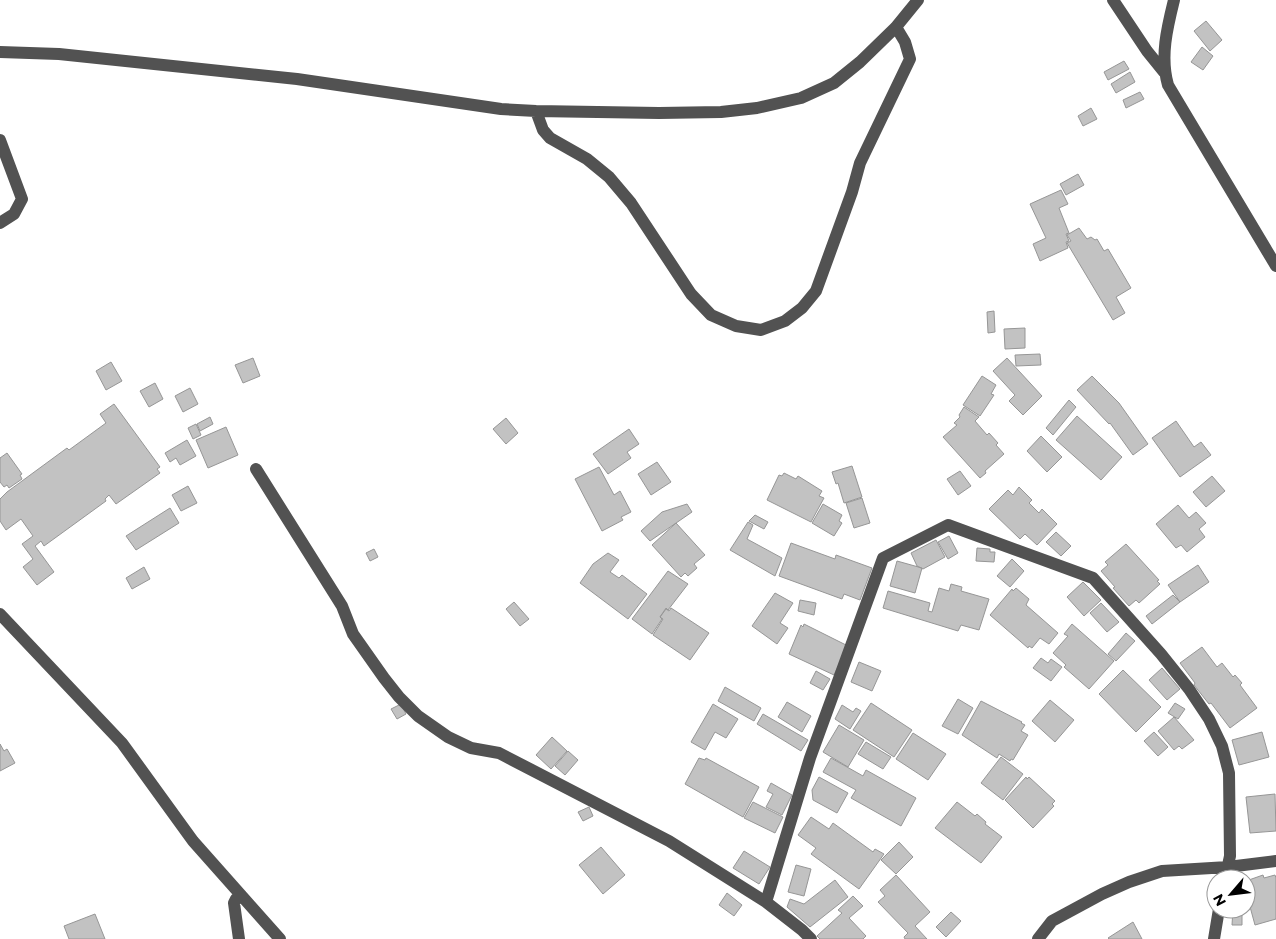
<svg xmlns="http://www.w3.org/2000/svg" width="1276" height="939" font-family="Montserrat,sans-serif">
<rect width="100%" height="100%" fill="#fff"/>
<path fill="#c2c2c2" stroke="#969696" d="M1206 21 1222 40 1210 51 1194 31Z
M1202 47 1213 56 1203 70 1191 62Z
M1124 61 1129 69 1108 80 1104 72Z
M1130 72 1135 82 1116 93 1111 84Z
M1140 92 1144 99 1126 108 1123 100Z
M1091 108 1097 119 1083 126 1078 116Z
M1078 174 1084 185 1066 195 1060 184Z
M1061 190 1068 204 1059 208 1069 233 1066 234 1069 241 1066 242 1068 248 1040 261 1033 244 1046 238 1030 204Z
M1079 228 1087 239 1091 237 1095 240 1097 239 1104 251 1108 249 1131 288 1116 297 1125 313 1113 320 1067 243 1071 241 1067 235Z
M994 311 995 332 988 333 987 312Z
M1025 328V348L1005 349 1004 329Z
M1040 354 1041 365 1016 366 1015 355Z
M253 358 260 376 243 383 235 365Z
M1007 358 1042 396 1023 415 1009 401 1015 395 993 371Z
M111 362 122 381 106 390 96 371Z
M982 376 996 385 991 394 994 395 980 416 963 405Z
M1092 376 1119 403 1148 444 1133 455 1110 423 1109 424 1077 390Z
M155 383 163 399 149 407 140 391Z
M190 388 198 404 183 412 175 396Z
M1069 400 1076 407 1053 435 1046 428Z
M114 404 160 467 157 469 160 473 116 504 109 495 105 499 106 501 44 546 41 541 35 546 54 572 37 585 23 567 33 559 22 544 33 536 21 519 6 530 0 521V499L7 492 67 448 69 450 106 423 100 414Z
M964 407 979 417 975 421 987 435 989 433 998 443 996 445 1004 454 985 471 986 473 980 478 943 437 957 425 954 423 960 417 959 415Z
M1077 416 1122 457 1101 480 1056 440Z
M210 417 213 424 200 431 197 424Z
M506 418 518 433 506 444 493 429Z
M1176 421 1194 447 1201 442 1211 455 1180 477 1152 438Z
M196 424 201 435 193 439 188 428Z
M226 427 238 455 208 468 196 440Z
M629 429 639 444 627 452 631 458 608 474 593 454Z
M1041 436 1062 457 1047 472 1027 451Z
M187 440 196 456 180 465 176 458 170 462 165 453Z
M7 453 22 474 20 475 22 479 9 488 7 485 4 487 0 482V458Z
M657 462 671 482 651 495 638 474Z
M852 466 862 497 844 503 838 483 836 484 832 472Z
M599 467 614 495 620 491 631 512 621 517 623 520 602 531 575 479Z
M960 471 971 486 958 495 947 479Z
M784 473 796 479 798 476 822 491 819 496 824 498 811 522 767 500 779 475 782 476Z
M1212 476 1225 491 1206 507 1193 492Z
M188 486 197 503 181 511 172 495Z
M1019 487 1032 500 1029 503 1039 513 1042 509 1057 524 1037 545 1025 534 1020 539 989 509 1008 490 1013 495Z
M862 498 870 523 854 528 846 503Z
M687 504 692 512 650 541 641 531 662 512Z
M823 504 842 515 839 521 842 523 834 536 812 523Z
M1178 505 1189 518 1196 512 1206 523 1199 529 1205 537 1187 552 1181 545 1176 548 1156 524Z
M170 508 179 523 136 550 126 536Z
M755 515 768 522 764 529 749 521Z
M748 522 753 525 747 539 782 558 775 576 730 550Z
M676 523 705 555 694 564 697 568 688 576 685 573 681 577 652 545Z
M1056 532 1071 546 1061 556 1046 542Z
M949 536 958 553 948 559 938 542Z
M936 540 945 557 923 569 917 566 911 553Z
M791 543 835 559 836 555 872 568 860 600 844 594 842 599 779 576Z
M1126 544 1159 580 1157 581 1160 584 1139 603 1136 600 1129 606 1113 588 1115 587 1101 571 1108 565 1105 562Z
M977 548 990 549V552H995L994 562 976 561Z
M374 549 378 557 370 561 366 553Z
M608 553 619 560 610 572 619 578 622 575 647 594 628 619 580 583 593 564Z
M1012 559 1024 571 1010 587 997 576Z
M897 561 922 568 915 593 890 586Z
M1198 565 1209 582 1180 602 1168 585Z
M144 567 150 579 132 589 126 578Z
M668 571 688 584 668 610 666 608 660 617 662 619 652 634 632 619Z
M1083 582 1101 600 1084 616 1067 597Z
M951 584 962 587 961 591 989 599 979 630 961 625 958 631 883 608 888 591 930 603 928 611 932 612 939 588 949 591Z
M1016 588 1029 599 1026 605 1058 633 1049 644 1040 638 1032 648 1029 646 1028 648 990 615 1012 589 1013 591Z
M775 593 793 603 780 623 788 628 777 644 752 626Z
M1173 595 1180 602 1152 624 1146 616Z
M800 600 816 603 814 615 798 611Z
M514 602 529 619 520 626 506 609Z
M1101 603 1119 622 1107 632 1090 613Z
M671 608 709 633 690 660 653 635 663 619 660 617 666 609 669 611Z
M804 624 848 646 834 675 789 654 801 625 803 627Z
M1072 624 1114 661 1089 689 1064 667 1066 665 1053 653 1068 636 1064 634Z
M1126 633 1135 641 1116 661 1108 654Z
M1202 647 1217 667 1222 663 1233 677 1235 675 1242 683 1240 685 1257 708 1230 728 1211 703 1209 704 1194 685 1195 683 1180 663Z
M1041 658 1048 663 1051 659 1062 667 1051 681 1033 668Z
M859 662 881 671 872 691 851 682Z
M1162 668 1180 689 1167 700 1149 680Z
M1123 670 1161 707 1136 732 1099 694Z
M816 671 830 679 823 690 810 683Z
M725 687 761 708 754 721 718 701Z
M958 699 973 708 958 734 942 726Z
M1050 700 1074 720 1055 742 1032 721Z
M981 701 1022 722 1021 723 1025 725 1021 731 1028 735 1013 760 1011 759 1010 761 999 754 997 758 962 735Z
M787 702 811 716 802 732 778 717Z
M871 703 912 730 894 757 853 730Z
M1175 703 1185 709 1178 719 1168 713Z
M401 704 406 714 397 719 391 709Z
M713 704 738 719 726 738 715 732 705 750 691 742Z
M842 705 853 712 856 708 861 711 850 729 835 719Z
M763 714 808 740 801 751 757 724Z
M1174 717 1194 740 1182 749 1179 746 1174 750 1158 731Z
M839 725 864 740 848 767 823 752Z
M1154 732 1168 747 1158 756 1144 741Z
M1262 732 1269 757 1239 765 1232 740Z
M913 733 946 754 928 780 896 759Z
M552 737 567 751 551 769 536 755Z
M866 742 891 757 883 769 858 754Z
M0 744 4 751 7 749 15 763 0 771Z
M568 751 578 760 565 775 555 766Z
M1001 757 1023 774 1003 800 981 783Z
M699 758 705 760 706 758 759 787 743 817 685 784Z
M831 758 863 776 866 770 916 798 901 826 851 798 856 790 823 772Z
M819 777 848 793 837 813 813 800 812 790Z
M1026 777 1027 779 1029 777 1055 801 1052 804 1054 806 1033 828 1005 800Z
M771 783 792 795 782 815 766 807 773 794 767 791Z
M1275 794 1276 831 1250 833 1246 797Z
M753 802 783 817 775 833 744 818Z
M957 802 975 816 977 814 986 822 985 824 1002 837 981 863 935 828Z
M589 807 593 816 583 821 578 812Z
M811 817 829 829 833 823 873 852 875 849 884 854 859 889 811 854 816 848 798 835Z
M899 842 913 857 896 874 881 860Z
M601 847 625 875 603 894 579 865Z
M744 851 770 867 759 884 733 868Z
M796 865 811 869 804 896 788 892Z
M896 875 930 912 915 926 927 939H905L904 937 908 933 878 902 885 896 880 890Z
M1263 875 1264 878 1275 875 1276 878V919L1255 925 1246 892V881Z
M835 880 848 897 810 927 787 907 790 899 804 904Z
M727 893 742 905 734 916 719 905Z
M853 896 863 906 849 918 866 936 863 939H820L817 936 842 913 838 910Z
M1233 909H1242V925H1232Z
M951 912 961 921 946 937 936 927Z
M95 914 105 939H69L64 926Z
M1133 922 1142 939H1109L1108 938Z"/>
<g fill="none" stroke-linecap="round" stroke-linejoin="round">
<path stroke="#525252" stroke-width="12" d="M1113 0 1147 51 1164 72
M1174 0C1167 28 1160 57 1168 85L1276 266
M0 52 59 54 297 79 501 109 536 111 659 113 721 112 757 108 801 98 834 83 860 62 896 27 918 0
M536 111 543 130 550 138 587 159 609 177 631 203 691 294 711 315 736 326 761 330 785 321 802 308 816 291 852 192 860 163 910 59 905 42 896 27
M0 140 22 199 14 214 0 223
M256 469 342 606 353 634 384 678 399 697 418 716 448 737 471 748 499 753 669 841 766 902 802 930 811 939
M0 614 122 743 193 841 280 939
M766 902 810 758 883 558 948 525 1093 578 1161 654 1189 689 1209 719 1222 746 1229 773 1230 856 1225 879
M239 939 234 903 236 899 241 895
M1038 939 1052 921 1102 894 1129 882 1162 871 1228 867 1276 861
M1214 939 1219 909"/>
</g>
<g transform="translate(1231 894) rotate(242)"><circle r="24" fill="#ffffff" stroke="#999999"/>
<path d="M0-4L9 19L0 12L-9 19Z" fill="#000000"/>
<text y="-8" font-size="14" font-weight="bold" text-anchor="middle" fill="#000000">N</text>
</g>
</svg>
